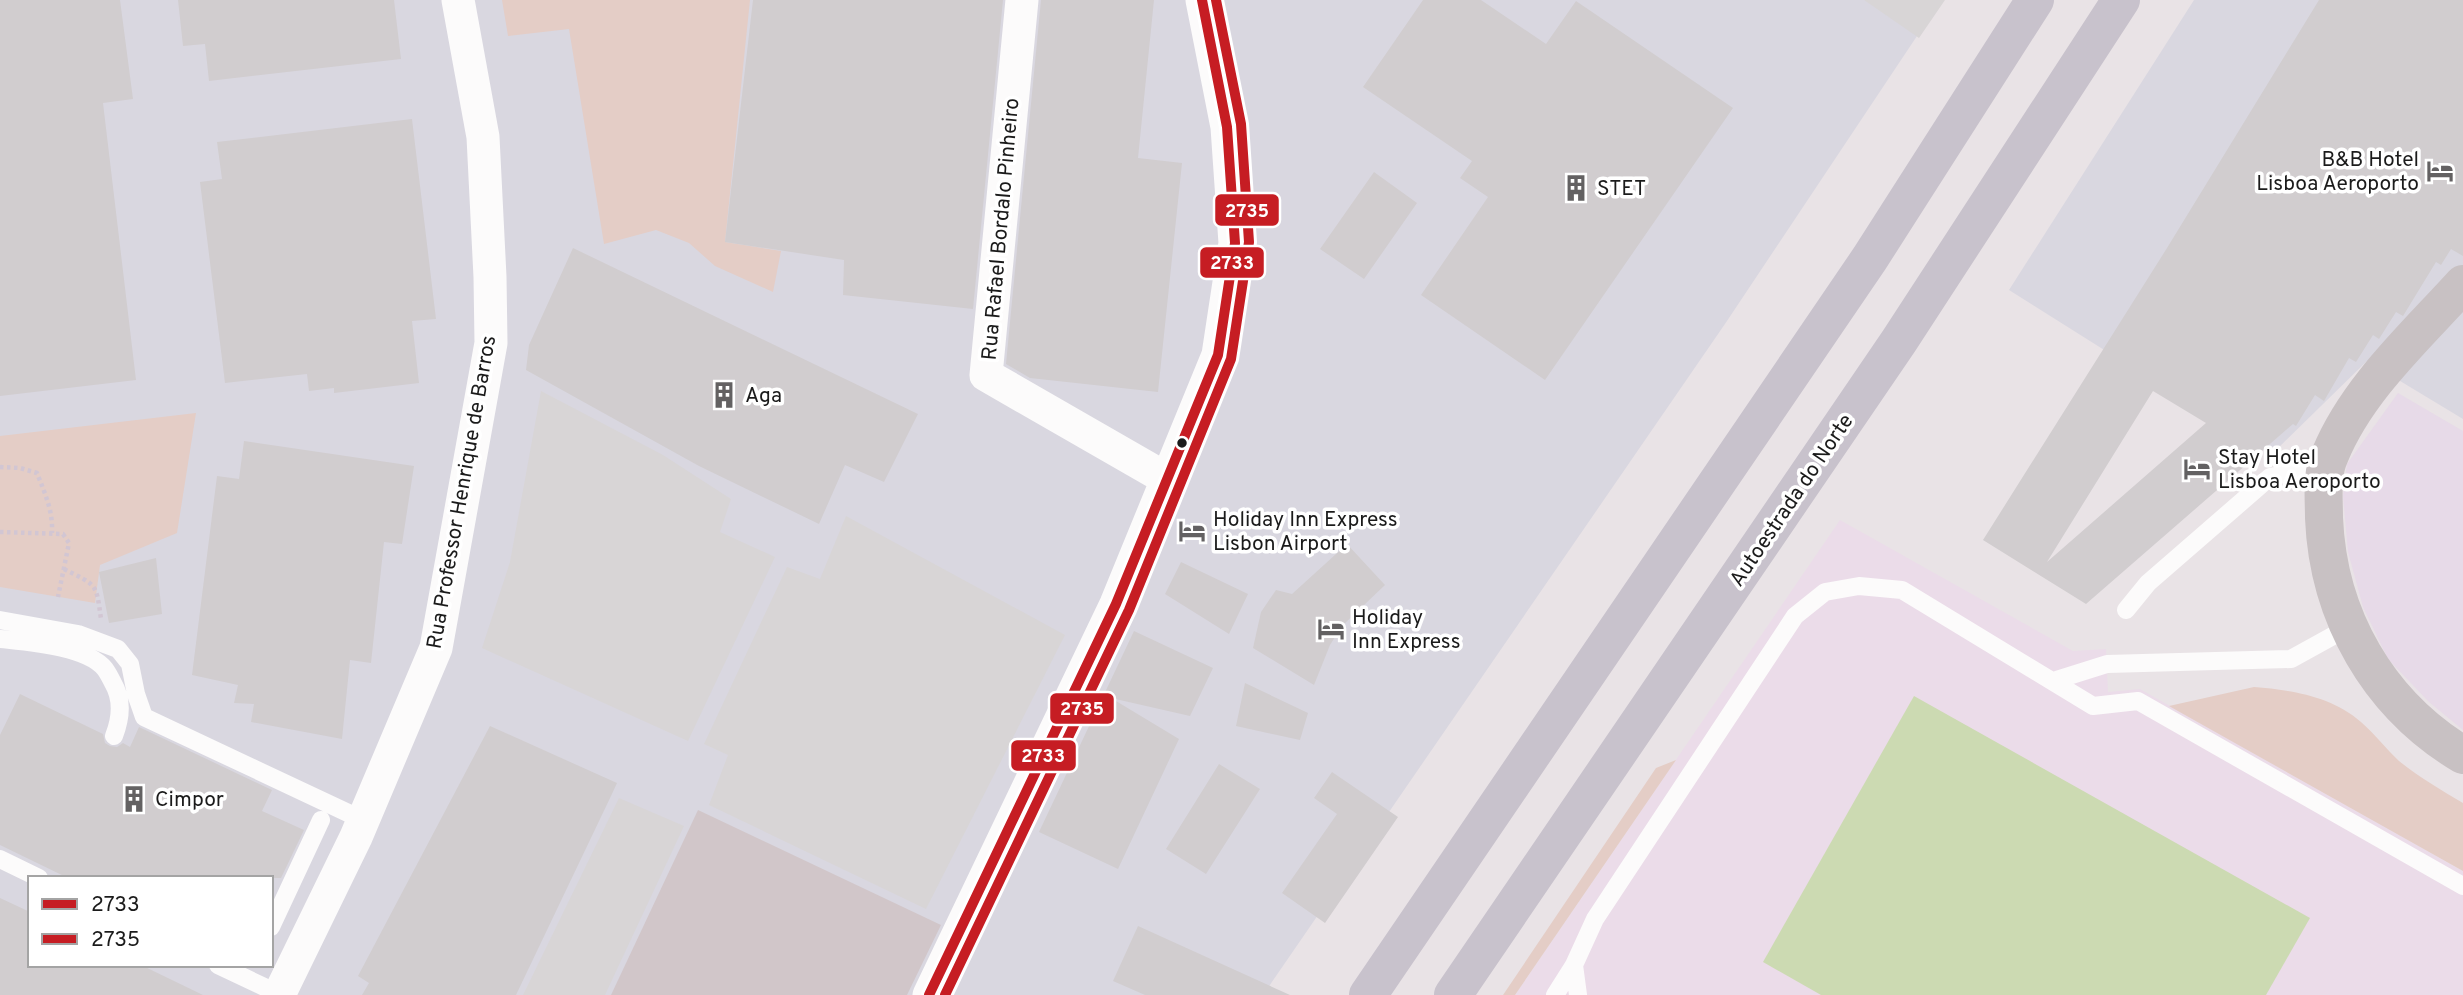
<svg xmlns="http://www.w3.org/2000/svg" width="2463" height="995" font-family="Overpass,sans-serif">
<rect width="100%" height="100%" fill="#e9e3e6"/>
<path fill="#e7dae8" d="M2398 393 2463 431V730L2429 702 2388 659 2363 607 2348 552 2343 496 2347 464Z"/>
<path fill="#d9d7e0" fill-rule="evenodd" d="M0 0H1941L1727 321 1263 995H0ZM30 878H271V965H30Z
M2194 0H2463V419L2367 361 2271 455 2009 290Z"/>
<path fill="#ebdce9" d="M1840 520 2073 651 2106 649 2108 692 2140 689 2463 871V995H1515Z"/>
<path fill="#d1c6c9" d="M698 810 941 925 907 995H611Z"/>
<path fill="#e4cdc6" d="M502 0H750L725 242 781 251 773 292 715 266 689 243 656 230 604 244 569 29 508 36Z
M196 413 177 533 100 565 95 603 0 587V436Z
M2254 687C2291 690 2332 696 2361 722 2375 734 2386 749 2399 761 2419 777 2441 790 2463 803V871L2169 706Z
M1676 760 1515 995H1503L1656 768Z"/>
<path fill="#ccdab2" d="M1914 696 2310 918 2266 995H1821L1763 962Z"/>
<path fill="#d8d5d6" d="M1864 0H1945L1919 38Z
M541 391 663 455 731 499 720 532 775 557 688 741 482 648 510 562Z
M846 516 1065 635 926 909 709 805 728 755 704 744 787 567 820 579Z
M619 798 684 826 605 995H523Z"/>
<path fill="#d1cdcf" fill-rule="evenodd" d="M0 0H120L133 99 103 103 136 380 0 396Z
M178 0H394L401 59 209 81 205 44 183 46Z
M753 0H1003L973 309 843 295 844 260 725 242Z
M1041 0H1154L1138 158 1182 163 1158 392 1030 378 1006 364Z
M1423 0H1481L1546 44 1576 1 1733 108 1545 380 1421 295 1488 197 1460 178 1472 161 1363 87Z
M2319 0H2463V256L2451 249 2441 265 2436 262 2403 316 2396 312 2379 339 2373 335 2356 362 2349 358 2324 401 2315 395 2296 426 2293 424 2086 604 1983 540 2167 248ZM2153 391 2206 423 2047 562Z
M412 119 436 319 412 321 419 383 334 393V388L309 391 307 374 225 383 200 182 222 179 217 142Z
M1374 172 1417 203 1364 279 1320 249Z
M573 248 918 414 884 482 845 465 819 524 699 466 526 370 529 345Z
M244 441 414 466 402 544 384 542 371 663 350 660 342 739 251 722 254 704 234 703 238 685 192 675 217 476 239 479Z
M1347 544 1385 585 1342 626 1330 645 1314 685 1253 648 1261 612 1276 590 1292 594Z
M156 558 162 614 109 623 99 572Z
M1181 562 1248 594 1229 634 1165 594Z
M1134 631 1213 668 1190 716 1111 698 1179 739 1118 869 1039 832Z
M1245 683 1308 713 1300 740 1236 726Z
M20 694 103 734 105 743 110 746 117 747 123 743 130 747 139 727 272 790 262 811 304 830 281 878H68L0 845V735Z
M490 726 617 783 611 796 516 995H362L369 983 358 976Z
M1219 764 1260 789 1206 874 1166 849Z
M1332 772 1398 817 1325 923 1282 893 1337 814 1314 798Z
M0 898 30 912V965H141L203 995H0Z
M1138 926 1290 995H1145L1113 981Z"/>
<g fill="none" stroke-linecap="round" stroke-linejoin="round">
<path stroke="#d2c6d3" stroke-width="4.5" stroke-dasharray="3.5 3.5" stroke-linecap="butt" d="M0 467 20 468 37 473C45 494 53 510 52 533
M0 532 63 534 69 543 58 597
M64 569C97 586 96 582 101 619"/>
<path stroke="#fcfbfb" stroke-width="18" d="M2126 610 2148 583 2270 477 2295 472H2325
M0 620 78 634 118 649 130 664 136 694 144 717 363 820
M0 639C27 642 87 646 105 669 108 673 111 679 113 683 123 700 121 718 114 736
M2053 681 2107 664 2291 659 2349 627
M0 859 39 878
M271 927 321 820
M218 965 279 994
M1555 995 1574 965
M1578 995 1574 965 1595 919 1795 616 1825 592 1859 586 1902 590 2093 706 2138 701 2463 886"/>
<path stroke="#fcfbfb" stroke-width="33" d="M1022 0 986 375 1167 479
M279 995 356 837 436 648 491 343 490 277 483 137 458 0
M929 995 1116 604 1218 355 1235 243 1227 127 1202 0"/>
<path stroke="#c8c1c3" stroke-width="38" d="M2463 284C2416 336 2357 389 2330 455 2321 474 2324 497 2324 518 2328 616 2378 704 2463 755"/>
<path stroke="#c8c2cc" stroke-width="38" d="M1368 995 1870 258 2035 0
M1453 995 1899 341 2121 0"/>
<defs>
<path id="bus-1" d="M929 995 1116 604 1218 355 1235 243 1227 127 1202 0"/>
<path id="bus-2" d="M945 995 1129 610 1231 359 1249 242 1241 124 1216 0"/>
</defs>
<use href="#bus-1" stroke="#fff" stroke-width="16"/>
<use href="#bus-2" stroke="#fff" stroke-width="16"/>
<use href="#bus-1" stroke="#c61d23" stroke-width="10"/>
<use href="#bus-2" stroke="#c61d23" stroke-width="10"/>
</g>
<defs>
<symbol id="hotel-bare" viewBox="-9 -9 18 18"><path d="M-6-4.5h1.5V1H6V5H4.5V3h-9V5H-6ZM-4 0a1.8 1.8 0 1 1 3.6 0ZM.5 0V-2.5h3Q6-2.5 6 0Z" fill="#636162" stroke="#fff" stroke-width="2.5" paint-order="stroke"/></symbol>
<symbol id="building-bare" viewBox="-9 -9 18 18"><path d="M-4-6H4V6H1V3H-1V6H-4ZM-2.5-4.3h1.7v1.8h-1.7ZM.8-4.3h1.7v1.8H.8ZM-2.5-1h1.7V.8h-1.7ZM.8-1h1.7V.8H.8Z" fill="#636162" stroke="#fff" stroke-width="2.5" paint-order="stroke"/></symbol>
</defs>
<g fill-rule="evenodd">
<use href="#hotel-bare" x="2421" y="152" width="38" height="38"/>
<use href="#building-bare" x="1557" y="169" width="38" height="38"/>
<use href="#building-bare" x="705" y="376" width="38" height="38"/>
<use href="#hotel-bare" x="2178" y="450" width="38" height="38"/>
<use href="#hotel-bare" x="1173" y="512" width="38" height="38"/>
<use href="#hotel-bare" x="1312" y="610" width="38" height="38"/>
<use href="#building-bare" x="115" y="780" width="38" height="38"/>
</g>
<circle fill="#1b1b1b" stroke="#fff" stroke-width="2.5" cx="1182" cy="443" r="6"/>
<g text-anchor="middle" stroke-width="7" stroke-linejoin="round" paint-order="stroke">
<g font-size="21" fill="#1b1b1b" stroke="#fff" text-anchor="start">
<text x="2419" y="166" text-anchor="end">B&amp;B Hotel<tspan x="2419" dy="24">Lisboa Aeroporto</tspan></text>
<text x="1597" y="195">STET</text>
<text x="745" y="402">Aga</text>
<text x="2218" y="464">Stay Hotel<tspan x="2218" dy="24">Lisboa Aeroporto</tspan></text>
<text x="1213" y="526">Holiday Inn Express<tspan x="1213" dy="24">Lisbon Airport</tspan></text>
<text x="1352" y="624">Holiday<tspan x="1352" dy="24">Inn Express</tspan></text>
<text x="155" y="806">Cimpor</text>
</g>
<g font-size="21" fill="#1b1b1b" stroke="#fff">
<text transform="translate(1000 229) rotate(-85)" y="7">Rua Rafael Bordalo Pinheiro</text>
<text transform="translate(461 492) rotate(-80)" y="7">Rua Professor Henrique de Barros</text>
<text transform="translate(1791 500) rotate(-56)" y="7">Autoestrada do Norte</text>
</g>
</g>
<g stroke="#fff" stroke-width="2.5">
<rect x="1214" y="193" width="66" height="34" rx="7" fill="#c61d23"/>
<rect x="1199" y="246" width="66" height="33" rx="7" fill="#c61d23"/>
<rect x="1049" y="692" width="66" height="33" rx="7" fill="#c61d23"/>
<rect x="1010" y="739" width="67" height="33" rx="7" fill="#c61d23"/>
</g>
<g font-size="19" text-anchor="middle" font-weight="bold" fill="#fff">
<text x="1247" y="217">2735</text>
<text x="1232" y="269">2733</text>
<text x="1082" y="715">2735</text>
<text x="1043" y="762">2733</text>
</g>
<rect x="28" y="876" width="245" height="91" fill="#ffffff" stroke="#a4a4a4" stroke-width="2"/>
<rect x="42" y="899" width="35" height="10" fill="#c61d23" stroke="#a4a4a4" stroke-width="2"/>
<text x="91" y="911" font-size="21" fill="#1b1b1b">2733</text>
<rect x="42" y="934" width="35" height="10" fill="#c61d23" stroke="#a4a4a4" stroke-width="2"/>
<text x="91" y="946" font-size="21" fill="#1b1b1b">2735</text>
</svg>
